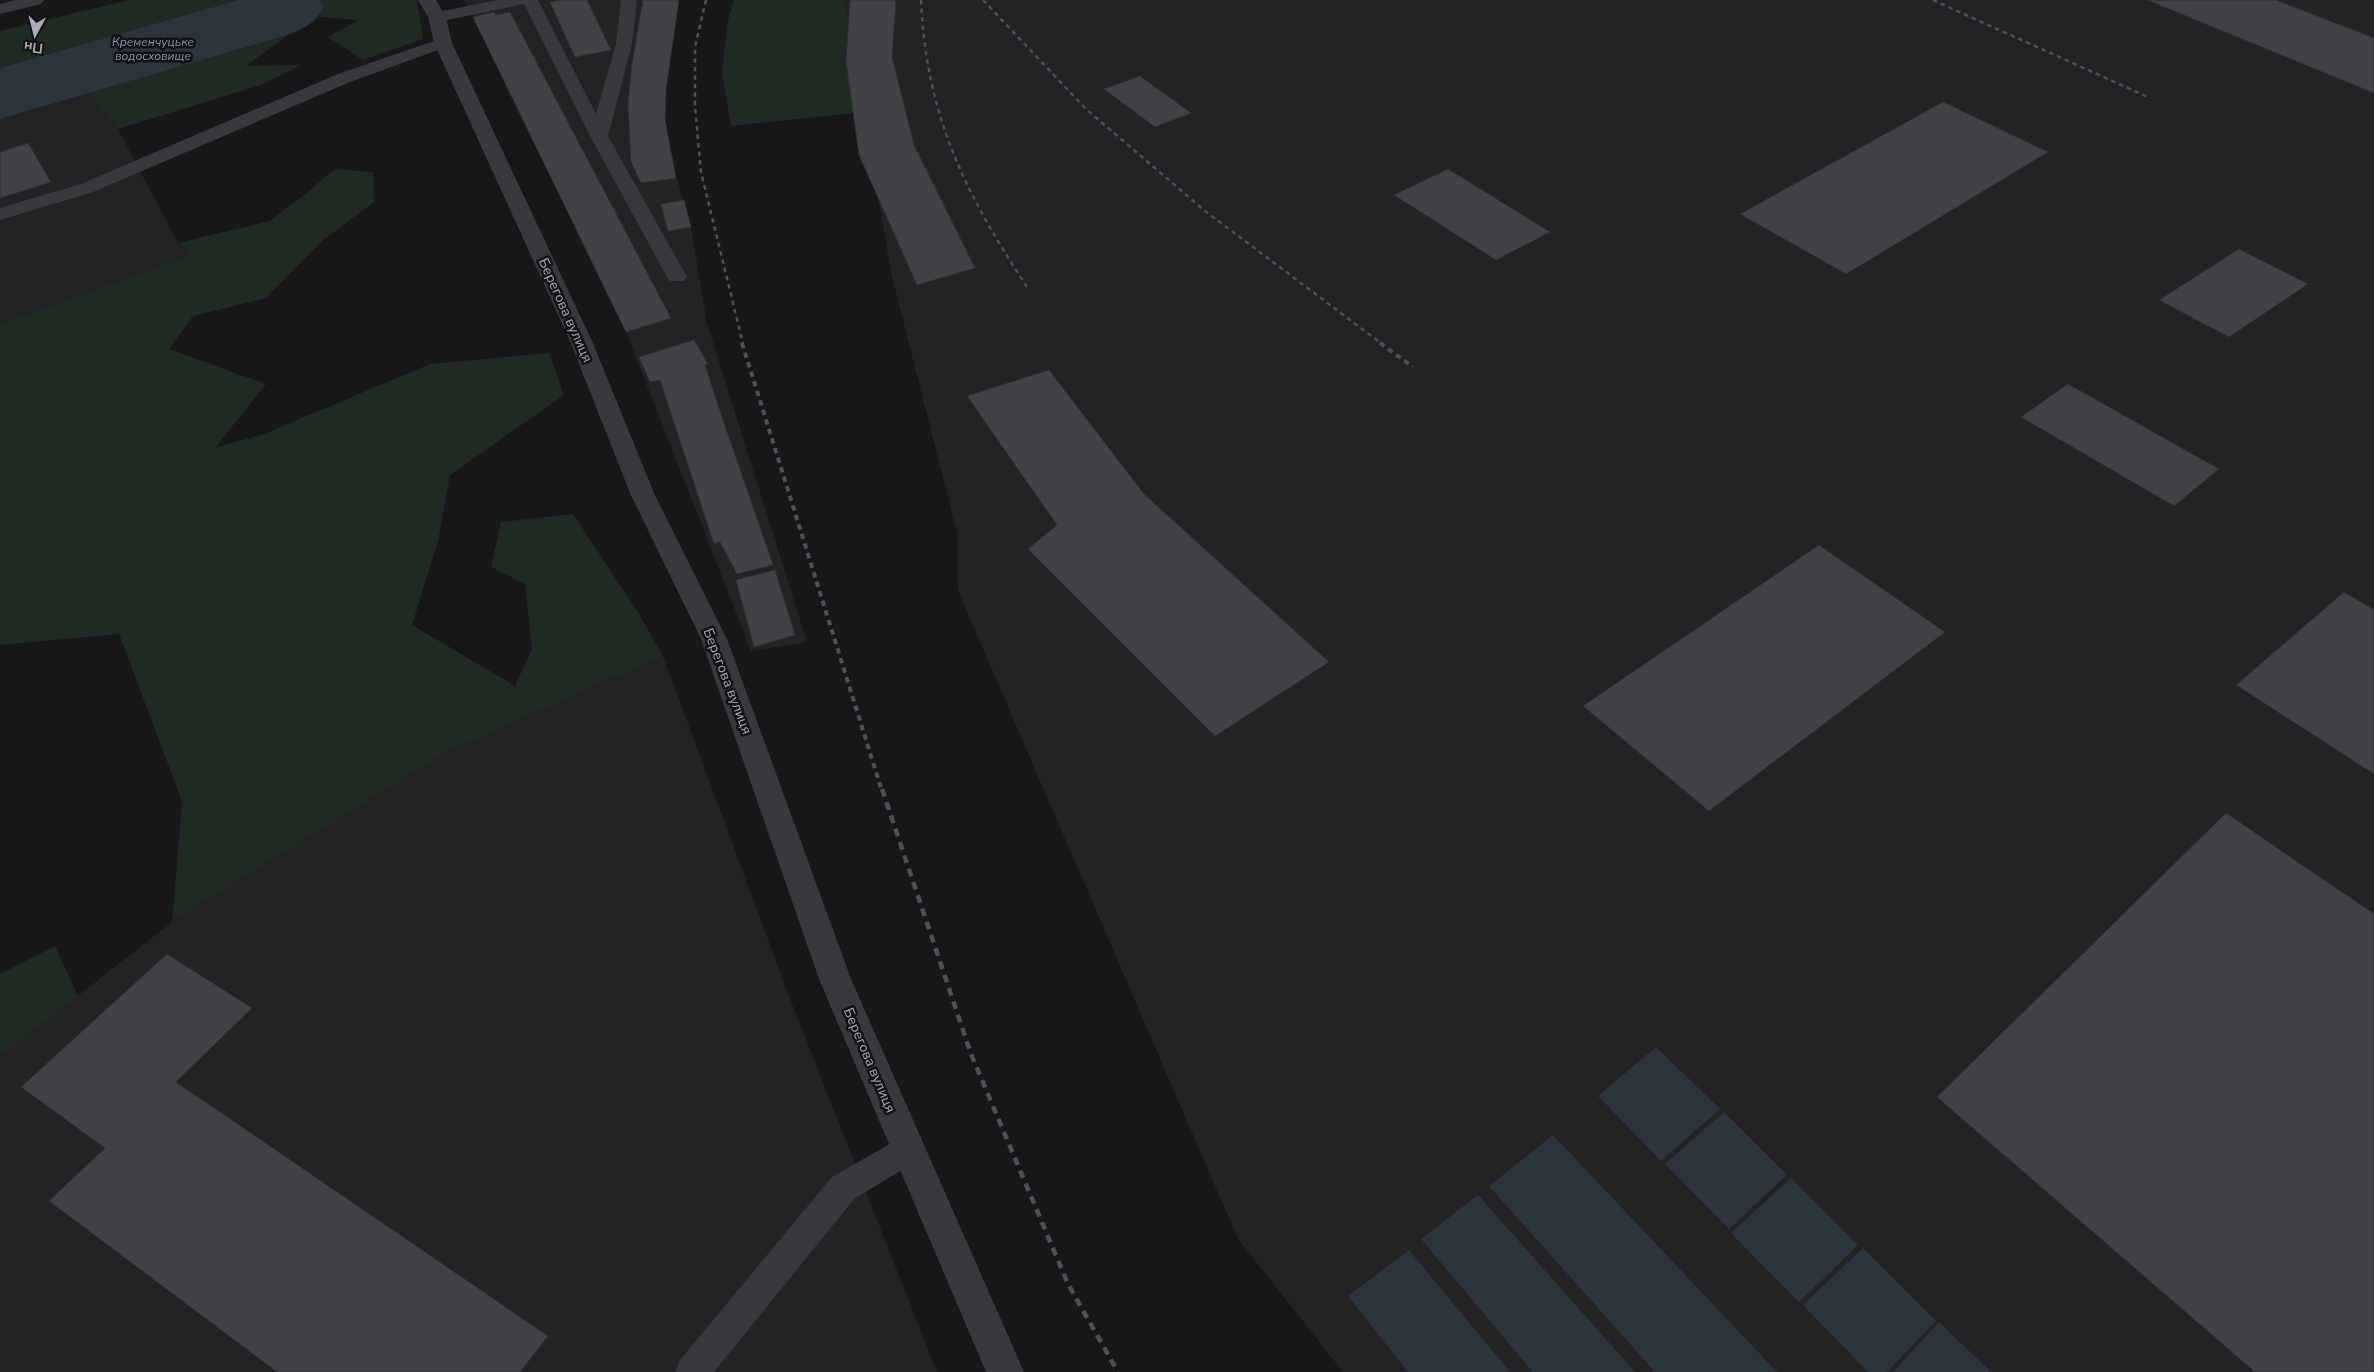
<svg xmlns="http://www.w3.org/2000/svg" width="2374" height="1372" font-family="'Nunito Sans',sans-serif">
<rect width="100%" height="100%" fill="#171719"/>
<path fill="#232326" d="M464 0H679L666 89 665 120 671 158 691 227 707 323 807 642 751 651 626 332Z
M845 0H2374V1372H1343L1238 1239 958 591 957 533 891 273Z
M88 93 118 129 178 243 189 255 0 324V119Z
M663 656 787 991 937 1372H0V1057L172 922 447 752Z"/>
<path fill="#212923" d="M129 0H238L0 68V31Z
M319 0H417L423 39 363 60 328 37 359 20 319 17 325 6Z
M734 0H845L864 112 731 126 722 73 727 24Z
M288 35 246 66 301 65 264 84 118 129 88 93Z
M335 169 373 172 374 202 323 240 266 298 193 316 169 349 266 384 215 448 264 434 430 364 549 353 564 395 450 475 438 541 412 625 515 686 532 649 525 584 491 567 501 522 573 514 639 614 663 656 447 752 172 922 182 801 119 634 0 645V324L189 255 178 243 270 221 304 195Z
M55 946 78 996 0 1057V974Z"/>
<path fill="#2e343c" d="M238 0H319L325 6C317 22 305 28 288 35L0 119V68Z
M1656 1047 1720 1109 1661 1161 1598 1096Z
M1724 1112 1787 1175 1729 1229 1665 1164Z
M1553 1135 1777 1372H1655L1489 1186Z
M1791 1178 1858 1245 1799 1302 1731 1233Z
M1478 1195 1635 1372H1533L1421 1239Z
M1863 1248 1936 1321 1887 1372H1868L1803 1305Z
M1409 1250 1510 1372H1408L1348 1296Z
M1939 1322 1991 1372H1893Z"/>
<path fill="#414246" stroke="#313135" d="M561 0H587L611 50 575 57 550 2Z
M643 0H679L666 89 665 120 676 178 641 183 631 162 628 103 632 64Z
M850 0H896L892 57 914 145 975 268 917 285 859 155 846 61Z
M2147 0H2276L2374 38V93Z
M494 12 496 15 510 12 671 318 626 332 473 17Z
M1140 76 1191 113 1155 127 1104 89Z
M1943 102 2048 152 1846 274 1740 214Z
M28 143 51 182 0 198V152Z
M1448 169 1550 232 1496 260 1394 195Z
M684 200 691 227 668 231 661 204Z
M2239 249 2308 284 2229 337 2159 300Z
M694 340 708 364 705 365 722 417 773 565 737 574 720 542 714 544 660 380 650 382 639 357Z
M1049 370 1144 494 1329 662 1215 736 1028 549 1057 525 967 396Z
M2068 384 2219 469 2174 506 2021 417Z
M1819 545 1945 632 1709 811 1583 706Z
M775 570 795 635 754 647 736 580Z
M2344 592 2374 610V774L2236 685Z
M2226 813 2374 914V1372H2255L1937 1097Z
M167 954 252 1008 176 1082 548 1336 520 1372H277L49 1201 105 1148 21 1087Z"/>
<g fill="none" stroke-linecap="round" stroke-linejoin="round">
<path fill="#38383e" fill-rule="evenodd" d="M499 0H538L596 114 616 44 621 0H637L632 44 608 136 687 277 684 281H670L667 277 590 136 524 4 437 22 429 17 437 12Z
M443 38 451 43 449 46 350 82 93 192 0 220V208L81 184 338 74Z
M909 1133 920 1137 925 1148 920 1159 854 1199 714 1372H675L680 1360 832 1177Z"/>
<path fill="#38383e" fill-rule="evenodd" d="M15 0H44L41 4 0 14V4Z
M418 0H436L446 17 452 43 592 341 654 493 727 639 851 979 1024 1372H986L819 979 701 639 630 493 570 341 434 43 428 17Z"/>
<path stroke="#4f5056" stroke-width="2.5" stroke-dasharray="4.5 4" stroke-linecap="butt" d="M706 0 695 47V107L701 172 743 344
M921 0C926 115 965 193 1027 287
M983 0 1086 109 1205 211 1382 344
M1933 0 2150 98"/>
<path stroke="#4f5056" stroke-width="4" stroke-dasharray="5.5 4.5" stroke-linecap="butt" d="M742 343 882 791
M1380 343 1413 367"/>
<path stroke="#4f5056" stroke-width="4.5" stroke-dasharray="8 6" stroke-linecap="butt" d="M882 789 971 1054 1068 1284 1118 1372"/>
</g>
<g text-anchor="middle" stroke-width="5" stroke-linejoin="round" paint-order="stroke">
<g font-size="12" font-style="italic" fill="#8397b1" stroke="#121214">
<text x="153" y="46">Кременчуцьке<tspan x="153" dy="14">водосховище</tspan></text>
</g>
<g font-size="14" fill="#aaadb8" stroke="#121214">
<text transform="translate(566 310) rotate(66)" y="5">Берегова вулиця</text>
<text transform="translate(728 681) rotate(69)" y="5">Берегова вулиця</text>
<text transform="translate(870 1060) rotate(67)" y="5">Берегова вулиця</text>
</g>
</g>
<g transform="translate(35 35) rotate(187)" stroke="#121214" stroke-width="4" paint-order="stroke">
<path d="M0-4L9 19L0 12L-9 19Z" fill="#aaadb8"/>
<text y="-8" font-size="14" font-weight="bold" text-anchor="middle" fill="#aaadb8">Пн</text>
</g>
</svg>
